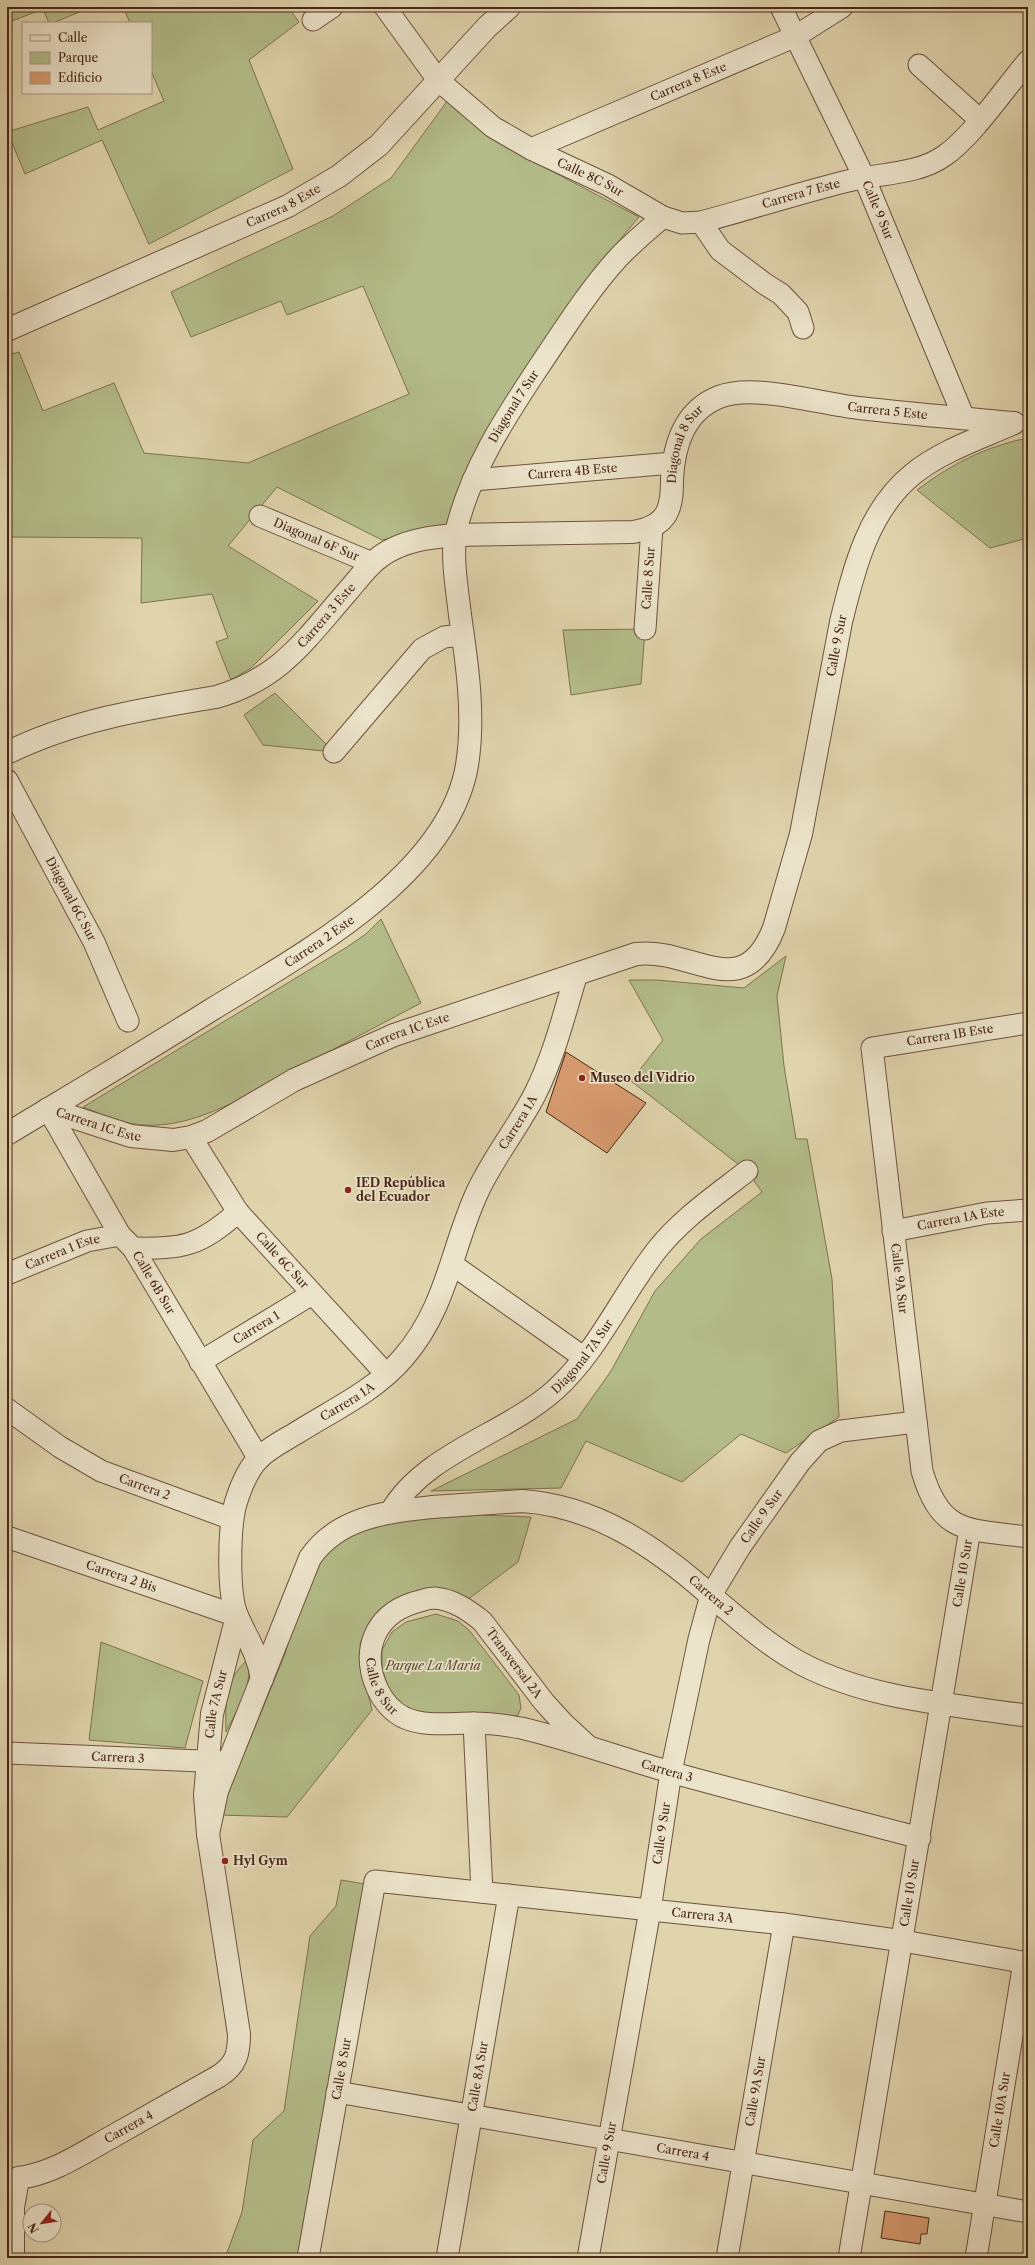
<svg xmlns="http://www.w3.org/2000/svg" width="1035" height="2265" font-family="'Libre Caslon Text',serif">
<rect width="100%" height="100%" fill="#e0d4ad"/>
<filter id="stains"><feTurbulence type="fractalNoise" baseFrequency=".005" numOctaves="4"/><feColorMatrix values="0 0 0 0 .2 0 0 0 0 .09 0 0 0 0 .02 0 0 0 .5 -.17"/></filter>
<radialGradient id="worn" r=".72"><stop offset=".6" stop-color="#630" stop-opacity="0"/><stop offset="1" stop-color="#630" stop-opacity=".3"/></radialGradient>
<path fill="#b3bc89" stroke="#7e7250" d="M7 7H91L53 23H49L43 9 7 23Z
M123 7H288L299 22 249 60 293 169 149 244 102 140 25 174 10 138 7 139V132L88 107 98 130 164 101 151 71V23H130Z
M448 100 504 146 639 217 580 287 517 384 449 526 382 540 277 487 228 546 318 601 251 668 231 680 216 642 228 638 212 594 141 603 142 538 7 537V355L19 352 43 411 114 383 144 453 248 463 409 394 363 286 287 315 281 301 191 337 171 292 333 216 391 178Z
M1028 438V538L990 548 917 490C950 465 986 446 1028 438Z
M645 629 641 684 571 695 563 630Z
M275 693 334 752 263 745 244 715Z
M381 919 421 1003 228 1105C195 1120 160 1131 124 1122 110 1119 97 1112 83 1107L347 947 366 934Z
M786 956 777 996 784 1066 796 1139H807L832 1279 839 1417 786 1453 741 1434 682 1482 586 1441 561 1488 431 1491 577 1419 611 1371 655 1291 701 1239 762 1192 747 1171 631 1081 663 1040 629 980H657L744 988Z
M480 1515 531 1517 518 1562 467 1600 453 1591H425L398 1598 374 1617 360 1643 363 1672 372 1710 287 1817 219 1815 285 1654 302 1593 322 1557 344 1536 383 1522 429 1517Z
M436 1614 458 1621 469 1630 519 1695 521 1708 518 1715 510 1717 426 1716 404 1706 390 1692 382 1670V1650L392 1632 406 1622Z
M101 1642 203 1681 185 1748 89 1740Z
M252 1656 246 1693 226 1732C225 1700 225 1677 252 1656Z
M341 1880 365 1884 300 2258H225L242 2212 253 2140 284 2111 310 1936 336 1906Z"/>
<path fill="#d79a6f" stroke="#482718" d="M566 1052 646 1103 607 1153 546 1112Z
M885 2211 929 2218 927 2234H921L920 2244 881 2238Z"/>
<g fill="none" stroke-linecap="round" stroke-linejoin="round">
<defs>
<g id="minor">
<path id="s1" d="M385 7 438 80 493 127 531 149 608 185 663 217 682 223 701 222C750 209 799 193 848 181 879 173 917 175 944 156 972 137 1005 88 1028 61"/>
<path id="s2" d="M781 7 864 177 964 418"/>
<path d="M313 20 332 7"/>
<path d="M919 65 979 119"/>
<path id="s3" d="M531 149 796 36 842 7"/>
<path d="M701 222 720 250 765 284 781 294 798 312 803 328"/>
<path id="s4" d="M473 480 673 463"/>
<path id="s5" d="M260 516 372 563"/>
<path id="s6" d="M455 535C469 473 503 421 538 368 563 331 588 291 618 258 632 243 648 230 663 217"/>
<path id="s7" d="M645 629 652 527"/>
<path d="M334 752 422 649 444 637 463 635"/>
<path id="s8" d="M7 780 94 942 128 1021"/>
<path id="s9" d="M1028 1023 872 1048 922 1471C941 1536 969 1529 1028 1537"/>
<path id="s10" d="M48 1109 120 1235 133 1248 259 1459"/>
<path id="s11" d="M191 1137 238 1212 386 1374"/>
<path id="s12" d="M893 1231 987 1213 1028 1210"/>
<path d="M133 1248C184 1249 199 1246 238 1212"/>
<path d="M453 1265 583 1357"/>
<path id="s13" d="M7 1274 87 1241 120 1235"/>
<path id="s14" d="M200 1362 312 1294"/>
<path id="s15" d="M7 1409 60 1447 101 1471 232 1519"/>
<path id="s16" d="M391 1511C425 1453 506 1434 555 1390 598 1351 621 1296 656 1251 681 1219 715 1196 747 1171"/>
<path id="s17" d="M7 1537 237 1616"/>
<path d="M474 1723 482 1892"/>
<path id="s18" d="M589 1747 563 1723 544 1702 482 1621C468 1610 454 1600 435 1598 427 1598 421 1601 413 1603 374 1616 361 1651 377 1688 383 1701 392 1712 405 1718 426 1727 450 1723 472 1723 488 1723 505 1725 521 1728 572 1740 621 1758 670 1772 753 1795 837 1816 920 1838"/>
<path id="s19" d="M7 1753 226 1762"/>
<path id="s20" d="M337 2092 1028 2212"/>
<path id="s21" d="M308 2258 375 1881 784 1924 903 1941 1028 1963"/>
<path id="s22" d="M447 2258 509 1895"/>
<path id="s23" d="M588 2258 650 1910 671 1772 699 1639 711 1595 740 1547 800 1462 819 1441 841 1431 916 1422"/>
<path id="s24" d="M727 2258 784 1924"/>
<path id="s25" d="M849 2258 970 1529"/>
<path id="s26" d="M976 2258 1024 1962"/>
</g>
<g id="tertiary">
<path id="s27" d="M7 330 288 206 339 176 379 145 487 27 509 7"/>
<path id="s28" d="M7 753C73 720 144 709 216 697 280 679 305 640 347 592 361 576 373 558 393 549 413 539 434 537 455 535L633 532C645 530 659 526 666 514 672 504 672 490 672 479 674 445 684 411 719 397 754 383 820 404 859 408 910 414 962 418 1013 423"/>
<path id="s29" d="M48 1109 131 1136 173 1140 191 1137 207 1131 294 1080 394 1035 636 954C693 947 743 1007 774 928L801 834 841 622C854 569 868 510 913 474 941 451 981 438 1014 423"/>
<path id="s30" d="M7 1134C75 1093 144 1052 211 1010 299 956 449 876 467 765 475 716 467 663 460 615 457 588 452 562 455 535"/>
<path id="s31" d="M262 1679C258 1654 248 1640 238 1618 227 1596 229 1525 236 1502 241 1486 248 1469 259 1458 270 1447 285 1440 298 1432 333 1410 376 1390 403 1358 446 1309 451 1251 476 1195 492 1159 517 1129 535 1094 554 1056 564 1015 576 975"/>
<path id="s32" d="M208 1834 217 1791 310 1558C338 1517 386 1512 432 1507 462 1505 492 1503 522 1501 596 1506 656 1547 710 1595 740 1620 767 1645 802 1664 871 1700 952 1704 1028 1716"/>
<path id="s33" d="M13 2258V2208L18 2178C53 2174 84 2152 115 2135 150 2115 184 2096 219 2076 236 2065 239 2054 239 2034L208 1834 205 1795 212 1714 237 1616"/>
</g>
</defs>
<use href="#minor" stroke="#6e523d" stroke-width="23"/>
<use href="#tertiary" stroke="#6e523d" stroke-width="24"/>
<use href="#minor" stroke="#ebe3ca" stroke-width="21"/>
<use href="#tertiary" stroke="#ebe3ca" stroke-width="22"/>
</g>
<g fill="#8f2418" stroke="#ebe3ca" stroke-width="1.5">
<circle cx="582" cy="1078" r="4"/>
<circle cx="348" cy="1190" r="4"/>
<circle cx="225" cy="1861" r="4"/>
</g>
<g text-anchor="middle" stroke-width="3.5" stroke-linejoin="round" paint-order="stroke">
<g font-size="12" fill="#482718" stroke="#ebe3ca">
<text dy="4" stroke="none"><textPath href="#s3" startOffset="171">Carrera 8 Este</textPath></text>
<text dy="4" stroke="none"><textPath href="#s1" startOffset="272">Calle 8C Sur</textPath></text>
<text dy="4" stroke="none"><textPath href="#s1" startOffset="498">Carrera 7 Este</textPath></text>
<text dy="4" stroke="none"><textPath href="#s27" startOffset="303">Carrera 8 Este</textPath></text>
<text dy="4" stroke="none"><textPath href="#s2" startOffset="225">Calle 9 Sur</textPath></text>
<text dy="4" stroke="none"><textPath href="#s6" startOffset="142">Diagonal 7 Sur</textPath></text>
<text dy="4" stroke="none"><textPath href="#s28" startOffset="1039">Carrera 5 Este</textPath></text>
<text dy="4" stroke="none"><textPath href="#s28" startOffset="806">Diagonal 8 Sur</textPath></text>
<text dy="4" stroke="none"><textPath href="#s4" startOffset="100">Carrera 4B Este</textPath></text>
<text dy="4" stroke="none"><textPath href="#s5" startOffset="61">Diagonal 6F Sur</textPath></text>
<text dy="4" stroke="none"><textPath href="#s7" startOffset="51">Calle 8 Sur</textPath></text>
<text dy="4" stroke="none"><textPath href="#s28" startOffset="357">Carrera 3 Este</textPath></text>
<text dy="4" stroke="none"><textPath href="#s29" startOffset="1080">Calle 9 Sur</textPath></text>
<text dy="4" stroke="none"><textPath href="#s8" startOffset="135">Diagonal 6C Sur</textPath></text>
<text dy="4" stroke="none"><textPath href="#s30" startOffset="367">Carrera 2 Este</textPath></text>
<text dy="4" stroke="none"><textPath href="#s29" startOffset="389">Carrera 1C Este</textPath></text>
<text transform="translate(950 1035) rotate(-9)" y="4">Carrera 1B Este</text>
<text dy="4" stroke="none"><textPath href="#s31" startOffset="673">Carrera 1A</textPath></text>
<text dy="4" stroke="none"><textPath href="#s29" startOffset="53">Carrera 1C Este</textPath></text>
<text dy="4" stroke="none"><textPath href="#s12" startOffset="69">Carrera 1A Este</textPath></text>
<text dy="4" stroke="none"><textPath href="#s13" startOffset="60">Carrera 1 Este</textPath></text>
<text dy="4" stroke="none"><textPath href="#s11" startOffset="154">Calle 6C Sur</textPath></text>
<text dy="4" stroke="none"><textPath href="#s9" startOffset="390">Calle 9A Sur</textPath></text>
<text dy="4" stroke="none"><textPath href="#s10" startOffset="204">Calle 6B Sur</textPath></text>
<text dy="4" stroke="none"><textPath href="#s14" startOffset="66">Carrera 1</textPath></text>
<text dy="4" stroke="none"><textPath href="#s16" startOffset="249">Diagonal 7A Sur</textPath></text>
<text dy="4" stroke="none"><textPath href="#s31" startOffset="338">Carrera 1A</textPath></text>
<text dy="4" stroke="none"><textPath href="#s15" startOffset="159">Carrera 2</textPath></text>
<text dy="4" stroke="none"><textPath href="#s23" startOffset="768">Calle 9 Sur</textPath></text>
<text dy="4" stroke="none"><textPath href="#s25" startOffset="694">Calle 10 Sur</textPath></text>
<text dy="4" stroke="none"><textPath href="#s17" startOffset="121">Carrera 2 Bis</textPath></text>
<text dy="4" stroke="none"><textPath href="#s32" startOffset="737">Carrera 2</textPath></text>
<text transform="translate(514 1663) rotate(53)" y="4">Transversal 2A</text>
<text dy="4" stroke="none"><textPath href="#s18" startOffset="347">Calle 8 Sur</textPath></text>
<text dy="4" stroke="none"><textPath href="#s33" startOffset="689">Calle 7A Sur</textPath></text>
<text dy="4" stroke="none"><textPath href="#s19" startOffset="111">Carrera 3</textPath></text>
<text dy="4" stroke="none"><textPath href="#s18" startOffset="658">Carrera 3</textPath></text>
<text dy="4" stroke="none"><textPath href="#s23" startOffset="431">Calle 9 Sur</textPath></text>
<text dy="4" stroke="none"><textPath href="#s25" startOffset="370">Calle 10 Sur</textPath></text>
<text dy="4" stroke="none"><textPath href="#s21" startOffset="712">Carrera 3A</textPath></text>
<text dy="4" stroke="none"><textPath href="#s21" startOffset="192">Calle 8 Sur</textPath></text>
<text dy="4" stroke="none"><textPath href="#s22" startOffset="184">Calle 8A Sur</textPath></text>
<text dy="4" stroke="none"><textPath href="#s24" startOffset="169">Calle 9A Sur</textPath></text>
<text dy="4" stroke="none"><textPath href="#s26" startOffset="150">Calle 10A Sur</textPath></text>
<text dy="4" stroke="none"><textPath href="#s33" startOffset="203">Carrera 4</textPath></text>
<text dy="4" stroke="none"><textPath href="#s23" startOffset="107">Calle 9 Sur</textPath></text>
<text dy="4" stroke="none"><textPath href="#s20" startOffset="351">Carrera 4</textPath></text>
</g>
<g font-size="12" font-weight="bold" fill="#482718" stroke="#ebe3ca" text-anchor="start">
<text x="590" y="1082">Museo del Vidrio</text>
<text x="356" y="1187">IED República<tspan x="356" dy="14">del Ecuador</tspan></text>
<text x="233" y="1865">Hyl Gym</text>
</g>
<g font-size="12" font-style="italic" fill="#5d452f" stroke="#ebe3ca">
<text x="433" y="1670">Parque La María</text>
</g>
</g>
<rect width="1035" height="2265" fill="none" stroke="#e0d4ad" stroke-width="24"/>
<rect x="8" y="8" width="1019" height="2249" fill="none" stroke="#482718" stroke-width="2"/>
<rect x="12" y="12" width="1011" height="2241" fill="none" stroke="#482718"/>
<rect x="22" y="22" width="130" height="72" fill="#ebe3ca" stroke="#aa9883"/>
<rect x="30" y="35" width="20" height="6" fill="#ebe3ca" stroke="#aa9883"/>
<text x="58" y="42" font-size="12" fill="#482718">Calle</text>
<rect x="30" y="52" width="20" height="12" fill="#b3bc89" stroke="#aa9883"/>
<text x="58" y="62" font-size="12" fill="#482718">Parque</text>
<rect x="30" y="72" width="20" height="12" fill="#d79a6f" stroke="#aa9883"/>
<text x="58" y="82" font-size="12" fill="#482718">Edificio</text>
<g transform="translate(42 2223) rotate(240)"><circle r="19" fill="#ebe3ca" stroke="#aa9883"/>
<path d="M0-3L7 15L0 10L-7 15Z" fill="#8f2418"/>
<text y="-6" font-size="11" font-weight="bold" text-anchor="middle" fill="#482718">N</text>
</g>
<rect width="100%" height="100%" filter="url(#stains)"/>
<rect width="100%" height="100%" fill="url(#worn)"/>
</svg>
